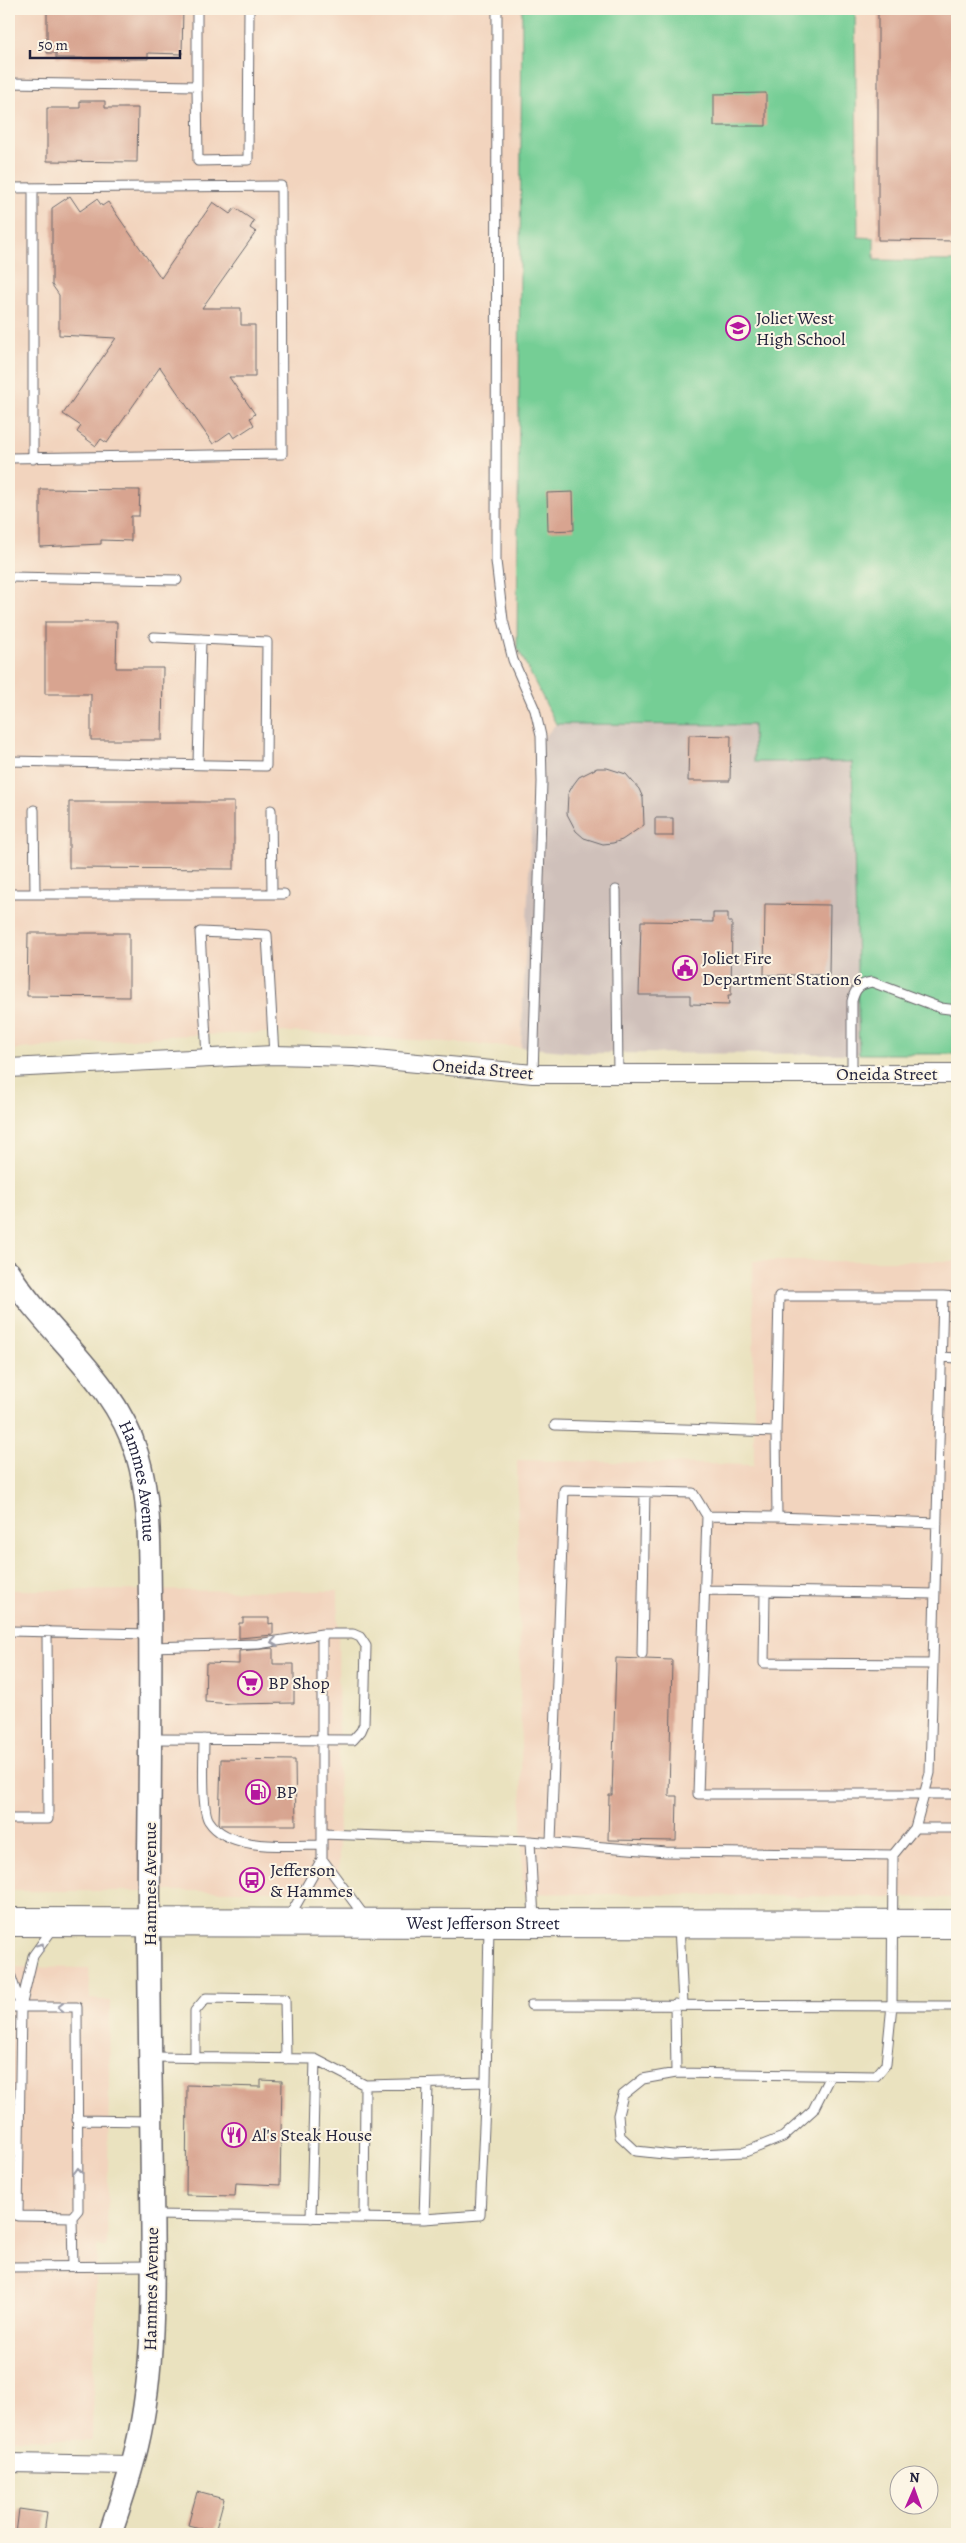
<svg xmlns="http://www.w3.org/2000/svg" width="966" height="2543" font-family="Alegreya,serif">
<rect width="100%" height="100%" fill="#fcf5e5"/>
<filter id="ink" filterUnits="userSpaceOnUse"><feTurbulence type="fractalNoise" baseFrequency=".02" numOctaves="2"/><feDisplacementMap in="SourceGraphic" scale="10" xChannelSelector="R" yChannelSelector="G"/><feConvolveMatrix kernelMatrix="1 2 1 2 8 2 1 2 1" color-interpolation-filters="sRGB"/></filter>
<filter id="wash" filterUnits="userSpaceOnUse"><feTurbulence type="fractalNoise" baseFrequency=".0096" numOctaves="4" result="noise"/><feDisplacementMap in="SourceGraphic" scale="20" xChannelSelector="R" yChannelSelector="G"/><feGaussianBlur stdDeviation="1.12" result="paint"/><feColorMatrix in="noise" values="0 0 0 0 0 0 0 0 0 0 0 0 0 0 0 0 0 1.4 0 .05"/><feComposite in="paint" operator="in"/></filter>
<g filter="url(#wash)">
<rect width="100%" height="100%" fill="#eae2bf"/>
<path fill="#f2d4be" d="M9 9H957V1054H859L852 762 536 748 521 1047 292 1032 166 1036 9 1050Z
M753 1261H957V1898L523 1893 517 1460 754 1465Z
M9 1590 338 1591 339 1891H9Z
M9 1967 89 1968 90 1999 110 2001 107 2247H97L92 2440 9 2439Z"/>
<path fill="#cfc0ba" d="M556 724 753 725 754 762 852 761 859 1054 585 1053 521 1047 535 748Z"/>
<path fill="#75ce95" stroke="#4c7868" d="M522 9H855L858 237 874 238V260L957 261V1054H859L852 762H754L753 725 556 724 517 647Z"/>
<g id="blocks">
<path fill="#d8a490" d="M47 9H183L182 54 148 53V59L56 58V53H47Z
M878 9H957V241L878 240Z
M766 93V126H714V94Z
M80 101H105V108H138L137 162 47 161V108H80Z
M70 196 80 211 97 199 102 206 108 202 161 278 213 202 230 214 235 208 254 221 250 228 256 232 202 308H241V325H255V377H229L255 414 250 418 254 425 234 438 230 432 213 444 160 367 107 443 101 439 96 446 77 432 81 426 63 414 116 338 59 335V295L52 285V208Z
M40 489 140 490 139 516H131V541L101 540V544L40 547Z
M573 492 574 530 548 531 547 493Z
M45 622H117L116 668H163L162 740H91V694H45Z
M689 735 731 736 730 781H688Z
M597 768H607L626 774 639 789 643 798 644 825 622 840 613 843 603 844 584 838 576 831 567 814 568 794 573 785 579 777Z
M69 802H234V869L69 868Z
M655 818H673V836H655Z
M765 904 830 905 829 975H764Z
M713 913H728V922H732L731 995H728L729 1005 690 1004V995H639L641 921 713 922Z
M28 933H129V997L27 996Z
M243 1618H269V1624L273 1623V1635L239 1638V1623H243Z
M273 1648V1664H294V1703L233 1704 205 1702 206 1663 239 1664V1651Z
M616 1658 672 1660 669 1796H677L676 1841 608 1840 609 1795H612Z
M221 1759 295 1760 296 1825H221L219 1823Z
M261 2080 282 2081 280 2185 236 2183 235 2196 186 2195 187 2085 261 2087Z
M197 2492 224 2499 215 2532 188 2525Z
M19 2509 47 2513 44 2534H16Z"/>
</g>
</g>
<g filter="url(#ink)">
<use href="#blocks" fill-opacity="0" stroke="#686569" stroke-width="1"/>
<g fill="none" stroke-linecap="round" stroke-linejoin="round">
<defs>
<path id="service" d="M497 9 496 561 503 620 513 660 535 710 541 736 542 782 533 1074
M9 83 197 86 198 161 248 160 249 9
M197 86V9
M9 188 281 186 282 454 9 458
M33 188V459
M9 577 177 580
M9 761 266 766 267 642 154 637
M198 764 201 639
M34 810 35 894
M271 810 272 893
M616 890 618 1075
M9 894H284
M207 1057 200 932 267 935 274 1055
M852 1075V1001C855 989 859 984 872 982L941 1008 957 1010
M942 1357 957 1358
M555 1425 776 1432
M707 1516 777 1517 776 1432 779 1296H943
M777 1517 937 1523
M706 1590 935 1594
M765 1592 764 1663 933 1664
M9 1631 150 1634
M150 1647 258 1644 322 1634H353L360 1637 366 1646 364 1724 361 1731 353 1740 151 1739
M642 1654 645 1492
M204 1739C204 1755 201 1810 209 1821 229 1852 290 1845 322 1845
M9 1819H48L47 1631
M915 1828 930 1773 943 1296 957 1297
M322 1834 530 1841 534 1920
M530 1841 666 1852 893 1855 892 2005 886 2064 876 2076 676 2073 643 2079 623 2095 618 2115 620 2136 636 2151 673 2155 745 2152 783 2137 813 2110 830 2076
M551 1842 564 1490 693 1493 707 1516 698 1794H957
M893 1855 915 1828H957
M322 1859 365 1917
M288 1919 322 1859V1634
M679 1926 683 2004
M9 1971 21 2007
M675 2004 676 2073
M531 2005 957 2006
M9 2007H77L78 2210 72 2217 73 2267
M151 2057 315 2059 365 2085 486 2082
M195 2058V2011L206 1998 285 1999 286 2059
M77 2120 151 2121
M9 2213 18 2216 72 2217
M152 2215 424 2219 480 2215 486 2082 489 1926
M18 2216 21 2007 33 1956 54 1927
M311 2218 315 2059
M364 2218 365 2085
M424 2219 428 2085
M9 2267 153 2266"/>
<path id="minor" d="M9 1068 274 1055 354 1057 533 1074H957
M9 2463 131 2465"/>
<g id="tertiary">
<path id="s1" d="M9 1273C48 1335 115 1380 137 1454 151 1501 149 1549 150 1598 151 1683 150 1769 149 1855 148 1966 151 2078 152 2190 153 2273 156 2366 137 2446 130 2476 120 2505 110 2534"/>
</g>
<g id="primary">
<path id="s2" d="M9 1922 957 1924"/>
</g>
</defs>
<use href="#service" stroke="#686569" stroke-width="11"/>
<use href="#minor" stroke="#686569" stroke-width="20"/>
<use href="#tertiary" stroke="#686569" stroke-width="25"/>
<use href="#primary" stroke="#686569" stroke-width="30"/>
<use href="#service" stroke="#fff" stroke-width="9"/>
<use href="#minor" stroke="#fff" stroke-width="18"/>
<use href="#tertiary" stroke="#fff" stroke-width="22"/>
<use href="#primary" stroke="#fff" stroke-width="28"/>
</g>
<defs><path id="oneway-chevron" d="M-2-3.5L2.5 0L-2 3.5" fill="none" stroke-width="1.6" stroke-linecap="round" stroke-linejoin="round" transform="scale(1.25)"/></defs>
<g stroke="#9c9ca7">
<use href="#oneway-chevron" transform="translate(274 1642) rotate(171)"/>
<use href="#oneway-chevron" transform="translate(41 1946) rotate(-54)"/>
<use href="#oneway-chevron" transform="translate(61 2007) rotate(180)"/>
<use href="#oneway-chevron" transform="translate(78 2171) rotate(-91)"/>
</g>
</g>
<defs>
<symbol id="school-ring" viewBox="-11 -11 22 22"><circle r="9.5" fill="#fcf5e5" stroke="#b5179e" stroke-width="1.5"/><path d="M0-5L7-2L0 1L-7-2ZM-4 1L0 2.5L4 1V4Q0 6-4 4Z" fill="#b5179e"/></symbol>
<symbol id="civic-ring" viewBox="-11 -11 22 22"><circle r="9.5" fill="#fcf5e5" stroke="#b5179e" stroke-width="1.5"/><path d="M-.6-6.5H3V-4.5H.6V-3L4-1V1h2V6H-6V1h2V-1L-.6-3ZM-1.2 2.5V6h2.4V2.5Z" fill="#b5179e"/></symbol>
<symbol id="supermarket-ring" viewBox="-11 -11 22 22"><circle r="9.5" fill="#fcf5e5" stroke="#b5179e" stroke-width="1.5"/><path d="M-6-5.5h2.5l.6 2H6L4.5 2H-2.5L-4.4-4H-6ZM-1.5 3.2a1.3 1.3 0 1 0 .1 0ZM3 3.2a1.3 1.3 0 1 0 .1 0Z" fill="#b5179e"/></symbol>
<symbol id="fuel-ring" viewBox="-11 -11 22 22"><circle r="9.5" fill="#fcf5e5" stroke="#b5179e" stroke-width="1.5"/><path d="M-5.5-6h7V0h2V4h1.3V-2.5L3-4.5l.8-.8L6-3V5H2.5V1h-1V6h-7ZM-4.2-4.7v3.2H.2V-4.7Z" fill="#b5179e"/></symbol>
<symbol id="bus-ring" viewBox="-11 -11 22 22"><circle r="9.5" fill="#fcf5e5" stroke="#b5179e" stroke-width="1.5"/><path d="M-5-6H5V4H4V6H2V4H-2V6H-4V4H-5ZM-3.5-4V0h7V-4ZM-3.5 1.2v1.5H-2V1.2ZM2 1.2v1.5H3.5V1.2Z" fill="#b5179e"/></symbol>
<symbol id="restaurant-ring" viewBox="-11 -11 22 22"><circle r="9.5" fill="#fcf5e5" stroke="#b5179e" stroke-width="1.5"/><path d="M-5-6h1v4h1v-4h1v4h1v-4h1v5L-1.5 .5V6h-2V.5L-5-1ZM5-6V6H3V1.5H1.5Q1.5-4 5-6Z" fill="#b5179e"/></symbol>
</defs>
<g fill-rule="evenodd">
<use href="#school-ring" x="724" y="314" width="28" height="28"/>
<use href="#civic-ring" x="671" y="954" width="28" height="28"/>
<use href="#supermarket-ring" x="236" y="1669" width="28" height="28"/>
<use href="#fuel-ring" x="244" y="1778" width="28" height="28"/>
<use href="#bus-ring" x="238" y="1866" width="28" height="28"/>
<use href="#restaurant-ring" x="220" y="2121" width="28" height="28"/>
</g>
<g text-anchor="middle" stroke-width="4" stroke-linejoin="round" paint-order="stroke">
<g font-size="18" fill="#22223b" stroke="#fcf5e5" text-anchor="start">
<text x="756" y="324">Joliet West<tspan x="756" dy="21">High School</tspan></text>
<text x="702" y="964">Joliet Fire<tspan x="702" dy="21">Department Station 6</tspan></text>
<text x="268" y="1689">BP Shop</text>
<text x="276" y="1798">BP</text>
<text x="270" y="1876">Jefferson<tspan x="270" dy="21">&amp; Hammes</tspan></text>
<text x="252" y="2141">Al's Steak House</text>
</g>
<g font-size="18" fill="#22223b" stroke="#fcf5e5">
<text transform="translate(483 1069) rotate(5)" y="6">Oneida Street</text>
<text x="887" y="1080">Oneida Street</text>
<text dy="6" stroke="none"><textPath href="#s1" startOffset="250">Hammes Avenue</textPath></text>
<text transform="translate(150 1884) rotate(-90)" y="6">Hammes Avenue</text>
<text dy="6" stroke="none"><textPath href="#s2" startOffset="474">West Jefferson Street</textPath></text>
<text transform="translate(151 2289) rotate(-89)" y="6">Hammes Avenue</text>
</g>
</g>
<rect width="966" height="2543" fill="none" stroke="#fcf5e5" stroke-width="30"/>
<g transform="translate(914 2490) rotate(2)"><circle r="24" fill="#fcf5e5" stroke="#a5a1a1"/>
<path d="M0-4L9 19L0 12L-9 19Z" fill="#b5179e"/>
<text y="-8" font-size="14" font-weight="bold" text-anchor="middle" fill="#22223b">N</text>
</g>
<path d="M30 50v8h150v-8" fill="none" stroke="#22223b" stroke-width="2.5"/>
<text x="38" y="50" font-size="15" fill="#22223b" stroke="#fcf5e5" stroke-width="4" paint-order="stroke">50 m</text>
</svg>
